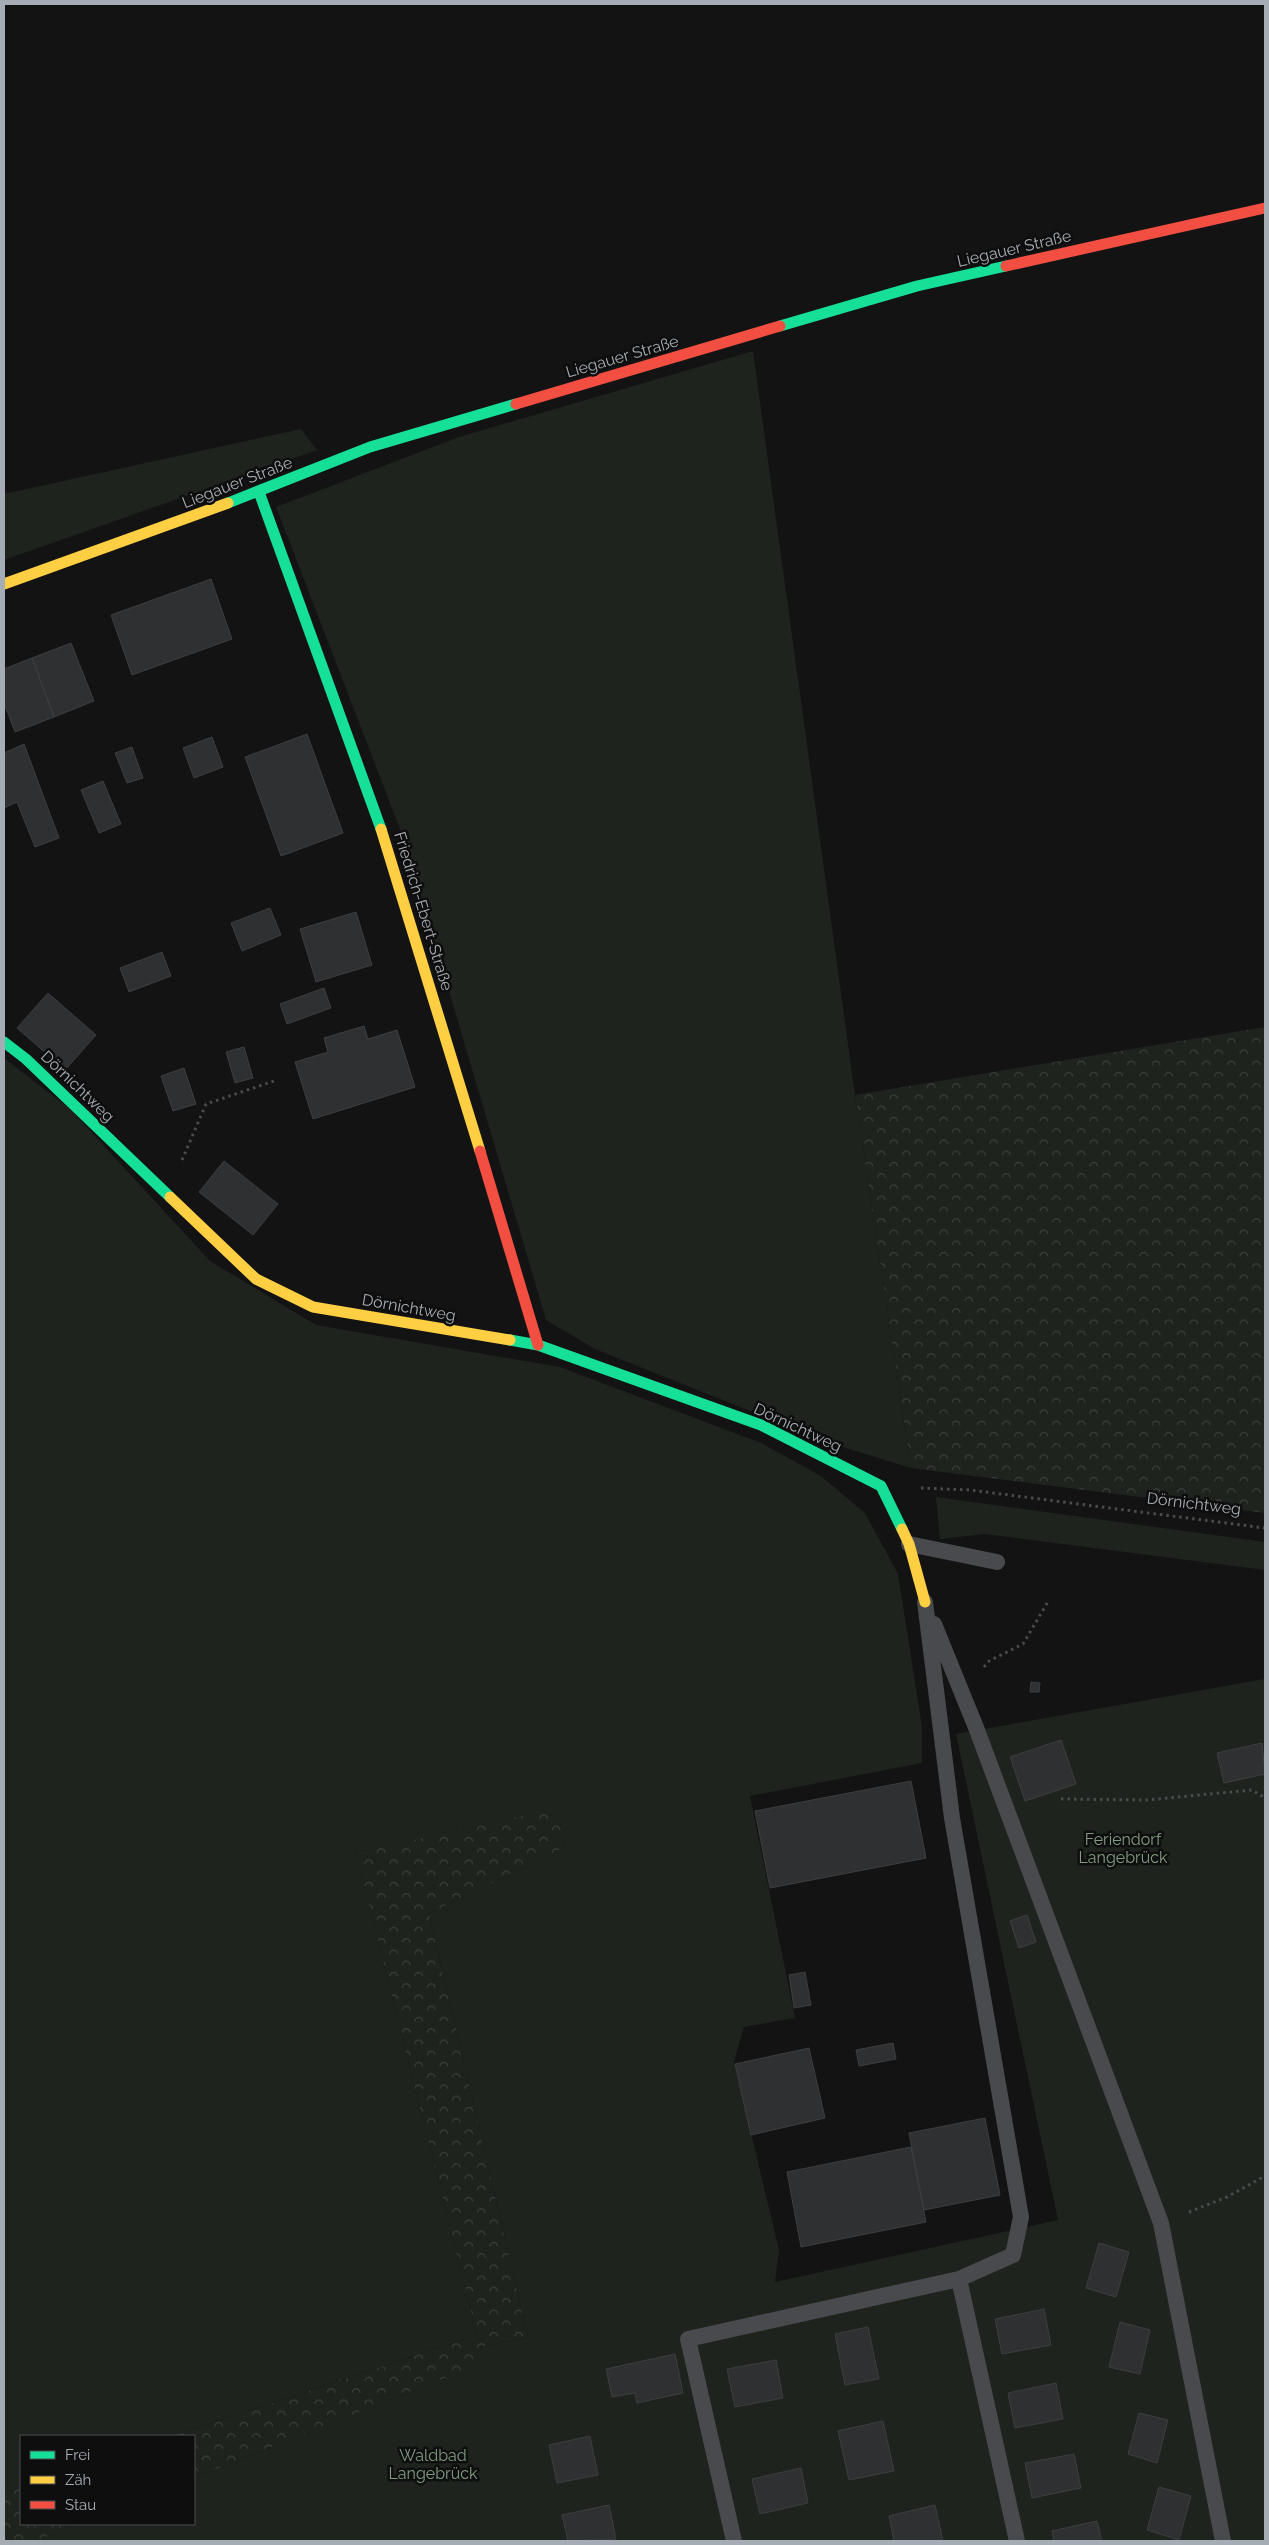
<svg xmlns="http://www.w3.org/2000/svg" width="1269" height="2545" font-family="Raleway,sans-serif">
<defs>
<pattern id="forest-crowns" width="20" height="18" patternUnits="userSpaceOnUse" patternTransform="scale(1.25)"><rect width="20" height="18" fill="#1e231e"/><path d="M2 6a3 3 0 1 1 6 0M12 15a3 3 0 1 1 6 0" fill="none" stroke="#3c403c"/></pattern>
</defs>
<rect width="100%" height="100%" fill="#131314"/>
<path fill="#1e231e" d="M753 351 855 1095 911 1468 833 1444 595 1349 546 1320 405 842 276 507 459 437Z
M301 429 317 450 4 560V494Z
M4 1058 70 1109 210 1261 316 1325 560 1367 761 1443 821 1476 865 1513 898 1574 922 1727V1763L750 1796 795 2018 744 2027 734 2062 779 2250 775 2282 1058 2220 956 1734 1265 1679V2541H35L79 2524H194V2478L484 2362 481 2347 528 2337 429 1914 565 1847 557 1809 356 1853 477 2335 173 2436H21V2487L4 2492Z
M936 1497 1265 1542V1570L985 1534 940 1539Z"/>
<path fill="url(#forest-crowns)" d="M1265 1027V1513L911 1468 855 1095Z
M557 1808 565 1847 429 1914 528 2337 481 2347 485 2362 194 2478V2436H173L477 2335 356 1853Z
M21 2487V2524H79L35 2541H4V2492Z"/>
<path fill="#2f3031" stroke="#3c3e40" d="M211 579 232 639 132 675 111 615Z
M71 643 94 701 54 717 32 658Z
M32 658 54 717 15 732 4 703V669Z
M307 734 343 833 281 856 245 757Z
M212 737 223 767 194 778 183 748Z
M24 744 59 838 35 847 17 802 4 808V753Z
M132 747 143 778 127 783 115 753Z
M103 781 121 824 99 833 81 790Z
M270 908 281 935 242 951 231 923Z
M356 912 372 965 316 982 300 929Z
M162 952 171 976 129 992 120 968Z
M324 988 331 1008 287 1024 280 1004Z
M48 993 96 1035 65 1070 17 1028Z
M364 1026 368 1039 397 1030 415 1087 313 1119 295 1062 328 1052 324 1038Z
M244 1047 253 1078 235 1083 226 1052Z
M184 1068 196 1104 173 1111 161 1076Z
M224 1161 278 1204 253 1235 199 1192Z
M1031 1682 1040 1683 1039 1692H1030Z
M1061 1740 1076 1784 1025 1801 1010 1757Z
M1262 1743 1265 1774 1224 1783 1217 1753Z
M911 1781 926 1858 770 1888 755 1811Z
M1027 1915 1036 1942 1019 1948 1010 1921Z
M805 1972 811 2005 794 2008 789 1975Z
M893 2043 896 2059 859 2066 856 2050Z
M809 2048 825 2118 751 2135 735 2064Z
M985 2118 1000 2195 924 2210 909 2133Z
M911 2147 926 2222 801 2247 787 2172Z
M1099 2243 1129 2252 1116 2297 1086 2288Z
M1044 2309 1051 2345 1002 2354 995 2319Z
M1120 2322 1150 2330 1140 2374 1109 2367Z
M868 2327 879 2379 845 2385 835 2334Z
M675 2354 683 2393 637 2403 635 2393 612 2397 606 2369Z
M776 2360 783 2398 735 2407 727 2369Z
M1056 2383 1063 2419 1015 2428 1008 2393Z
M1139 2413 1168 2420 1157 2463 1128 2454Z
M883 2421 894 2471 849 2480 838 2431Z
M590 2436 598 2475 557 2483 549 2445Z
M1074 2454 1081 2488 1032 2498 1025 2463Z
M801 2468 808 2503 760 2514 752 2479Z
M1159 2487 1191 2496 1179 2540 1147 2530Z
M609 2505 616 2539 568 2541 562 2515Z
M935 2505 943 2541H894L889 2516Z
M1097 2521 1102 2541H1054L1052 2531Z"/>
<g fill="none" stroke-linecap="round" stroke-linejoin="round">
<path stroke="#4a4b4d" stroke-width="3" stroke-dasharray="2.5 4" stroke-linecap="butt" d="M182 1160 206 1104 274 1081
M921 1488 970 1490 1265 1528
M984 1667 989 1661 1023 1644 1049 1600
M1061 1799 1147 1800 1252 1790 1265 1798
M1189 2212 1227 2197 1265 2176"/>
<path stroke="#484a4d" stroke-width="16" d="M909 1544 997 1562
M934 1624 977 1730 1161 2223 1223 2541
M959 2279 1017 2541
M734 2541 688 2339 959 2279 1013 2255 1021 2217 952 1818 925 1602"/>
<path stroke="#16e098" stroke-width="11" d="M780 326 917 286 1006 266
M259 492 381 829
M228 503 370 447 516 404
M4 1042 26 1059 170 1197
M510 1340 538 1345 761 1425 881 1486 902 1529"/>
<path stroke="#ffcf43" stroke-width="11" d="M4 584 228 503
M381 829 480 1151
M170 1197 256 1279 313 1307 510 1340
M902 1529 909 1544 925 1602"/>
<path stroke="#f24e42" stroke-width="11" d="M1006 266 1265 208
M516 404 780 326
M480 1151 538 1345"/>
</g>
<g text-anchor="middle" stroke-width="5" stroke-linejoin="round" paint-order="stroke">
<g font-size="16" fill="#a6acb3" stroke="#0e0e0f">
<text transform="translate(1014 248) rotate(-13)" y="6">Liegauer Straße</text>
<text transform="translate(622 356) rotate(-16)" y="6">Liegauer Straße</text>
<text transform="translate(237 482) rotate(-21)" y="6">Liegauer Straße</text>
<text transform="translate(424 911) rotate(73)" y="6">Friedrich-Ebert-Straße</text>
<text transform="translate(78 1086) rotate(44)" y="6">Dörnichtweg</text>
<text transform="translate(409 1307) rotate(10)" y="6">Dörnichtweg</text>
<text transform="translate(798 1427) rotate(25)" y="6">Dörnichtweg</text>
<text transform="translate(1194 1503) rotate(7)" y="6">Dörnichtweg</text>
</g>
<g font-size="16" fill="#819c7f" stroke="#0e0e0f">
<text x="1123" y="1845">Feriendorf<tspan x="1123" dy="18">Langebrück</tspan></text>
<text x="433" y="2461">Waldbad<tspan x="433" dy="18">Langebrück</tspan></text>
</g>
</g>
<rect width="1269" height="2545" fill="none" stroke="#a6acb3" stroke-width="10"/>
<rect x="20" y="2435" width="175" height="90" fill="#0e0e0f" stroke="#4b4d51"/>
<rect x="30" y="2451" width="25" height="8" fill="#16e098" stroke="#4b4d51"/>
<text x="65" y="2460" font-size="15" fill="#a6acb3">Frei</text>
<rect x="30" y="2476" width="25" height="8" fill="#ffcf43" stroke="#4b4d51"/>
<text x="65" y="2485" font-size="15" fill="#a6acb3">Zäh</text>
<rect x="30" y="2501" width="25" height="8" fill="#f24e42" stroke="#4b4d51"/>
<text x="65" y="2510" font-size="15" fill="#a6acb3">Stau</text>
</svg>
